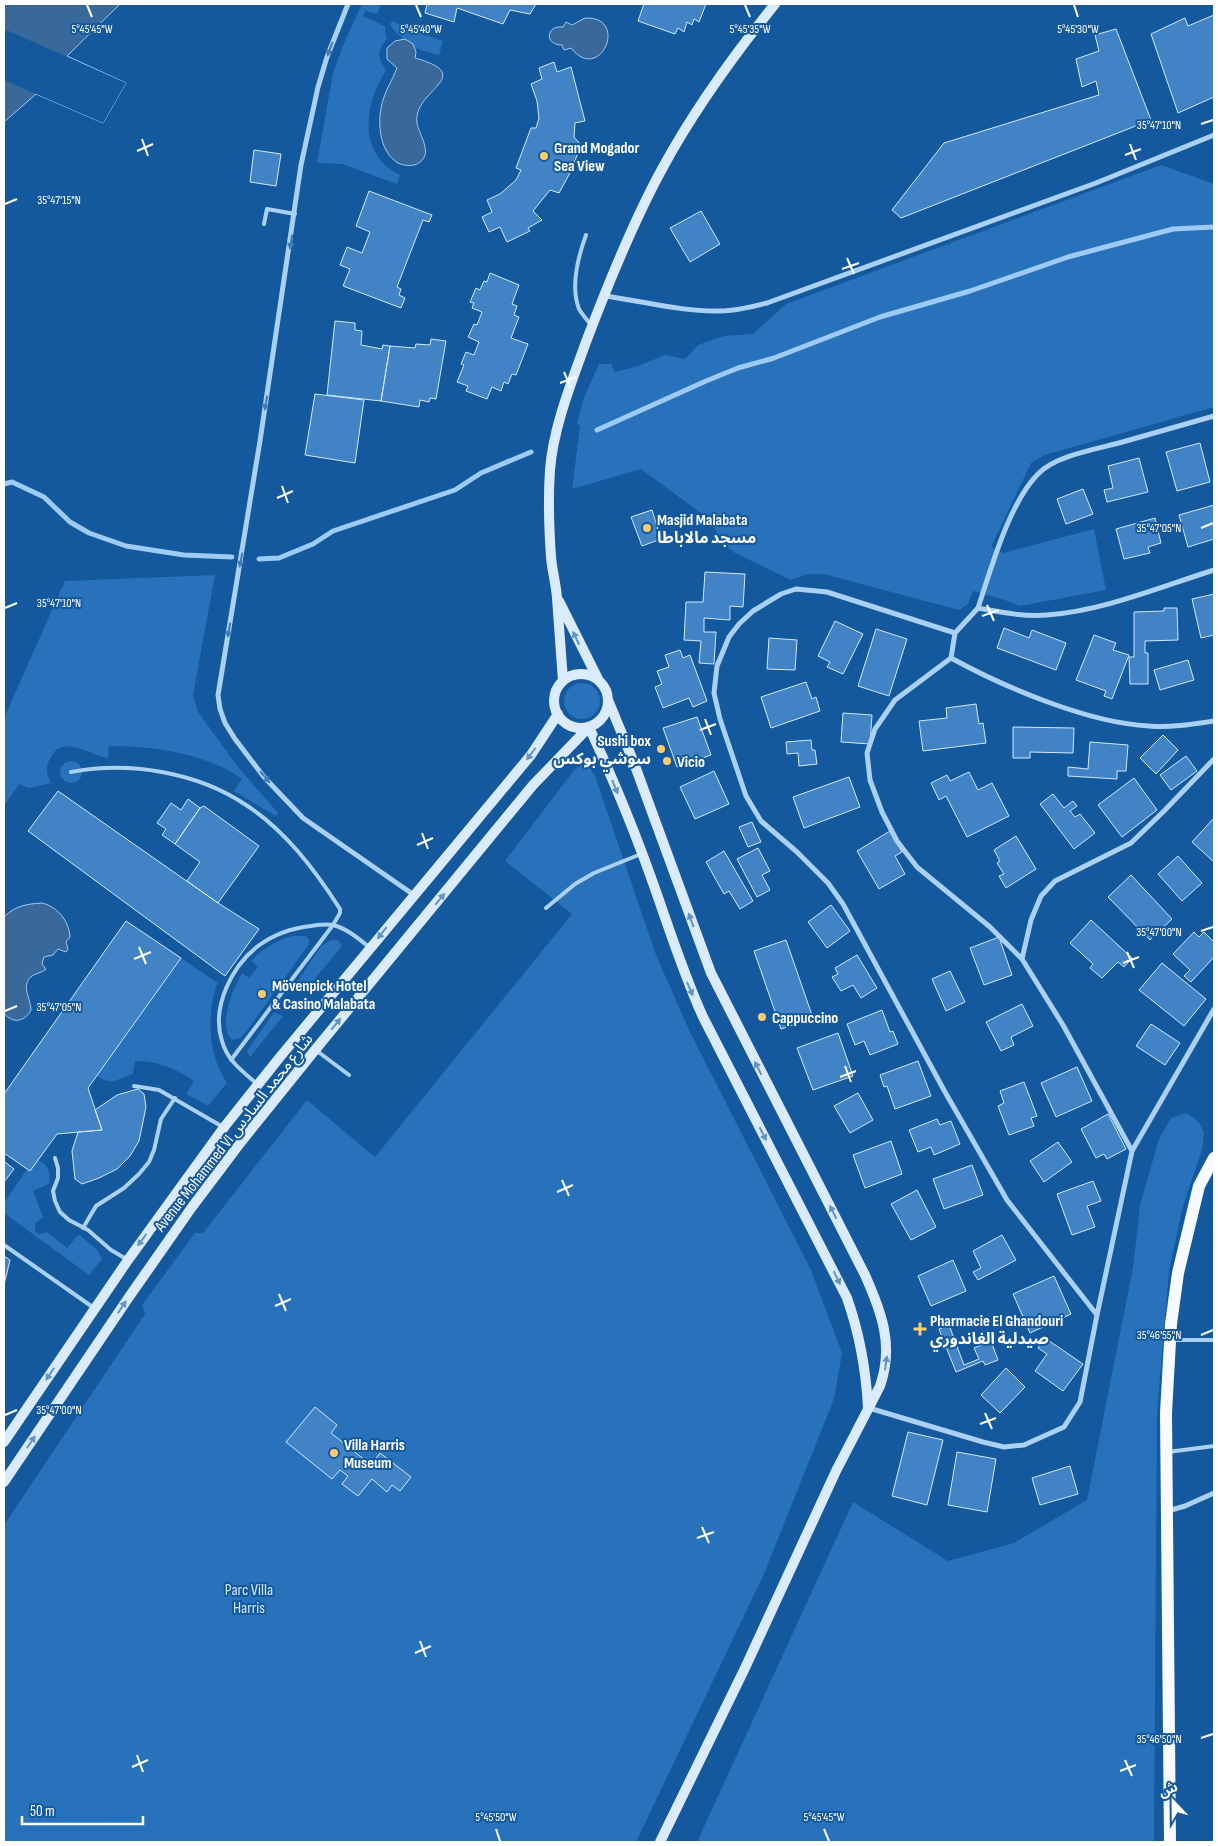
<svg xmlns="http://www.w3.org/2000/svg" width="1218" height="1846" font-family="'Sofia Sans Condensed','Noto Sans Arabic',sans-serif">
<rect width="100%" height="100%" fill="#14589d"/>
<path fill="#2772ba" d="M362 4H381L377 14 366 11 363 16 386 27 385 31 387 39C377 50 377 58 386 70 364 105 357 154 400 175L397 184 342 164 317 163 333 73 344 43Z
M393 21 406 28 443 41 439 55C433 53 425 52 419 49 410 45 394 33 390 24Z
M1161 165 1214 184V407L1045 455 1031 463 991 547 1003 553 1094 529 1106 590 1020 606 1002 599 973 591 968 604 959 610 824 574H808L791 580 735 553 725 545 712 524 702 514 641 469 572 489 580 426 577 424 583 400 599 364H611L615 372 638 366 665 355 685 359 698 345 724 336 753 334 786 304Z
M215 575 193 695 198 712 238 767 278 813 276 816 234 791 242 779C206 753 152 746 109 746L108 758C91 756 63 733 51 757 45 767 46 773 51 783L29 788 19 784 4 806V718L65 581Z
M564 701a18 18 0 1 1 36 0a18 18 0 1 1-36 0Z
M60 772a11 11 0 1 1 22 0a11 11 0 1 1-22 0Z
M587 764 595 776 656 955 689 1030 811 1270 842 1353 834 1399 764 1574 636 1842H4V1525L145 1314 142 1305 195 1233H203L307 1100 375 1157 572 914 505 861 575 769 581 765Z
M293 936H306L309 940V944L246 1032 240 1038 232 1040C217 1025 233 989 242 973L249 978 258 967 251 961C263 949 276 940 293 936Z
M331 940H338L342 946 304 992 295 985 321 946Z
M181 958 218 983 216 986C207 1019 208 1054 227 1083L208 1106 186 1094 194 1081C176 1068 157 1061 135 1061L133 1074C117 1079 112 1086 97 1076Z
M274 1012 283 1016 250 1057 247 1051Z
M1186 1113 1198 1121 1204 1132 1202 1150 1183 1206 1169 1271 1157 1413 1154 1842H697L853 1502 948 1561 1014 1543 1087 1500 1133 1268 1140 1205 1159 1139 1171 1118Z
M38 1160C49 1165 51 1173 49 1184L33 1191 43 1217 35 1224V1231L39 1234 47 1232 67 1248 77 1236 80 1235 98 1251 102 1259 89 1275 4 1213V1203L27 1169 30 1171Z"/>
<path fill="#39699b" stroke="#9dcbf6" d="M4 4H120L67 56 126 83 103 123 36 94 4 122Z
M585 18C630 16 600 85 571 48L564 50 562 45C544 45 546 25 563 27L566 22 572 25Z
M405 39 413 44 416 52 415 58C479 76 412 90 417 123 419 135 433 152 420 162 414 167 405 166 398 163 378 151 377 119 383 100 386 89 393 79 397 68L387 59V48L395 41Z
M42 903C58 907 69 921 70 937L66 942 68 949 66 952 58 949 53 955 44 957 42 964 46 969C42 973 36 973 32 976 20 985 31 999 31 1010 25 1022 12 1024 4 1013V917C15 906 26 904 42 903Z"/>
<path fill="#14589d" d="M4 29 126 83 103 123 4 80Z"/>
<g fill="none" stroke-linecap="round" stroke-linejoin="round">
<path stroke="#9dcbf6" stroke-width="5" d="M597 430 706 381 738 368 774 358 880 317 970 291 1068 257 1173 229 1214 227
M4 484 12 482 44 497 70 522 89 533 126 546 184 555 232 557
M259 559 279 558 313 544 333 531 455 490 481 473 531 452"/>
</g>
<path fill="#4183c5" stroke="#d3e8fd" d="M427 4H536L530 14 510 10 503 24 457 8 454 22 425 13Z
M644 4H706L699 22 694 19 692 25 687 22 684 32 678 28 675 34 638 21Z
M1214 15V97L1178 113 1151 34 1185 18 1188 26Z
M1116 29 1151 120 901 218 892 210 944 143 1099 95 1096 81 1082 87 1076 59 1099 51 1095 35Z
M554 62 557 72 571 67 585 121 575 123 574 137 581 145 571 171 559 193 550 190 533 211 542 220 528 228 530 231 507 242 500 227 489 232 482 217 492 212 487 200 500 194 516 180 521 170 516 168 531 128H536L539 118 537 101 531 84 542 79 539 68Z
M254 150 281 154 276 186 250 182Z
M369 191 432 215 429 222 423 220 397 287 401 289 399 295 405 298 401 308 343 286 350 269 340 265 347 247 362 253 370 232 356 226Z
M701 211 720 244 690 262 670 228Z
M490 273 519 285 512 304 517 306 514 315 519 317 511 338 528 344 516 375 512 374 508 384 504 382 501 391 492 387 487 399 466 391 468 386 457 382 464 365 461 364 466 352 474 355 479 342 468 337 474 324 477 325 482 312 472 308 474 303 470 302 476 288 480 290 484 281 487 282Z
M335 321 355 323V330L362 331 361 345 382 349 383 345 390 346 381 401 327 395Z
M431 339 446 341 436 399 430 398 429 402 420 400 419 407 381 401 390 346 415 348 416 344 430 345Z
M315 394 364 400 355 463 305 455Z
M1200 443 1210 482 1177 491 1166 452Z
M1139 458 1148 492 1107 502 1104 490 1113 488 1108 466Z
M1083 489 1093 514 1066 524 1057 499Z
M1214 505V539L1188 547 1179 515Z
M652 510 661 539 642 546 631 517Z
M1155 518 1161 543 1148 547 1150 553 1124 559 1116 529Z
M705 572 745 574 743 607 730 606V620L704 618V632H716L714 664 699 663 701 641 684 640 686 602H703Z
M1214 594V635L1201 638 1192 599Z
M1164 608H1177L1178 640 1145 641V653H1148V684H1130L1129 657H1134V612L1164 611Z
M835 621 863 634 843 674 827 667 830 662 818 656Z
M1004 628 1029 638 1032 630 1066 643 1056 670 997 648Z
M876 629 907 639 889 696 858 686Z
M1094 635 1116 643 1113 650 1129 655 1112 699 1104 696 1106 691 1076 680Z
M769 638 797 640 795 670 767 669Z
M680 650 683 658 690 655 707 701 693 707 689 698 663 708 655 687 662 684 657 671 669 667 665 655Z
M1188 660 1194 680 1160 690 1154 670Z
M806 682 812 699 816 697 820 711 771 728 761 697Z
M976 704 979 724 983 723 986 743 923 751 919 721 947 718 946 708Z
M843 713 872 715 870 744 841 742Z
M697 717 711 755 677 767 663 728Z
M1013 727 1074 728 1073 753 1030 752V758H1013Z
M1163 735 1178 750 1156 774 1140 758Z
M811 740 812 750H815L817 764 799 766 798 753 787 754 786 742Z
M1090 742 1128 745 1126 771H1117V779L1068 776V767L1088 769Z
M1186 756 1197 771 1171 790 1160 775Z
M714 771 729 804 695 819 680 787Z
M969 772 978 790 992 783 1009 816 967 837 946 796 939 800 931 783 947 775 950 781Z
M849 777 860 807 804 828 793 797Z
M1134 778 1157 810 1122 837 1098 805Z
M58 791 218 903 259 929 225 976 28 831Z
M1053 794 1064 808 1073 801 1077 806 1070 811 1075 817 1080 814 1095 833 1074 849 1040 804Z
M188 799 200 808 175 844 162 835 166 829 157 823 171 803 181 810Z
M204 806 259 846 218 903 187 881 200 862 175 844 200 808Z
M1214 818V860L1213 861 1192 842Z
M752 822 761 842 748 847 739 827Z
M890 831 902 852 895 856 905 874 879 889 857 851Z
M1016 836 1036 869 1006 888 999 876 1004 874 997 863 1000 861 994 850Z
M758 848 770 871 762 875 770 890 757 897 737 859Z
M724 851 753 901 740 909 729 891 724 894 706 862Z
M1178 856 1202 883 1182 901 1158 874Z
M1131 875 1172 919 1150 940 1108 897Z
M831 905 850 931 827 948 808 922Z
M1091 920 1132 958 1124 967 1118 962 1102 978 1090 968 1093 964 1070 943Z
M126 921 181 958 88 1088 102 1130 57 1134 30 1171 4 1153V1094Z
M1194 932 1199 937 1204 932 1214 942V957L1191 982 1184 976 1190 970 1173 954Z
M999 937 1012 975 984 985 970 948Z
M786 940 813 1018 781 1029 754 951Z
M857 955 877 988 861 998 853 985 841 991 832 977 838 974 835 968Z
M1162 963 1206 999 1184 1026 1139 990Z
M950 971 965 1002 946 1011 932 979Z
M1022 1004 1033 1026 1011 1037 1014 1045 1001 1051 986 1022Z
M882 1010 890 1032 893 1031 898 1044 870 1055 864 1041 855 1045 847 1024Z
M1151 1024 1180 1043 1165 1065 1136 1046Z
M838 1033 853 1076 813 1090 797 1048Z
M918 1061 931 1096 895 1109 887 1086 884 1087 880 1075Z
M1077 1067 1092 1101 1056 1117 1041 1083Z
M1024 1082 1037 1116 1031 1118 1034 1126 1009 1135 998 1106 1004 1103 1000 1091Z
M138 1089 144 1094 146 1107 139 1141 130 1156 117 1169 99 1178 82 1184 75 1179 72 1151 78 1132 102 1130 95 1110 117 1095Z
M858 1093 873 1120 850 1133 834 1106Z
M1108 1114 1126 1149 1107 1159 1104 1154 1096 1158 1081 1129Z
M937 1119 940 1125 951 1121 960 1144 934 1155 931 1147 918 1152 909 1130Z
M891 1141 902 1174 865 1188 853 1155Z
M1058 1142 1072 1162 1044 1182 1030 1161Z
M5 1162 14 1169 4 1182V1164Z
M972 1165 983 1195 944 1209 933 1179Z
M1093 1181 1101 1201 1087 1206 1095 1227 1072 1235 1057 1194Z
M917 1190 936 1227 911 1240 891 1204Z
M1002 1235 1016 1260 978 1280 973 1272 981 1268 973 1251Z
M4 1256 10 1260 4 1285Z
M953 1260 966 1291 931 1306 918 1276Z
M1054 1276 1071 1314 1030 1333 1013 1294Z
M949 1325 964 1365 979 1359 974 1348 991 1341 998 1360 985 1365 983 1361 956 1372 939 1329Z
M1045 1338 1083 1364 1063 1391 1035 1371 1047 1354 1038 1348Z
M1006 1368 1025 1387 1000 1413 981 1395Z
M315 1407 337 1425 331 1433 371 1465 380 1453 411 1477 400 1491 392 1485 387 1492 372 1479 358 1496 342 1484 348 1476 340 1470 332 1479 286 1442Z
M908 1432 943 1440 927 1505 892 1496Z
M957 1452 996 1459 987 1512 948 1505Z
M1070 1466 1078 1494 1040 1505 1032 1478Z"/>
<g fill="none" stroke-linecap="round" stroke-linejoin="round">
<path stroke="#aad0f3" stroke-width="4" d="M264 224 267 209 295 214
M586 235C578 257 570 286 579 309 582 314 587 320 591 325
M71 772C129 761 197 772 246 805 285 830 315 870 340 909V913L333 925 231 1060
M546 908 575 884 594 873 641 854
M317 1051 349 1075
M257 1084C242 1071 227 1060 222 1041 211 1007 232 966 258 946 273 935 292 928 311 926 318 925 327 924 333 925 346 928 359 939 369 947
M134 1086 159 1090 223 1127
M55 1158 58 1168V1178L53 1191 55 1201 60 1212 69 1220 88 1230 111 1250 128 1260
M83 1228 96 1206 124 1188 139 1174 149 1162 154 1150 161 1119 175 1098
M4 1245 94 1308
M1172 1340H1214
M1168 1452 1214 1446"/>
<path stroke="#aad0f3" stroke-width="5" d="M348 4 327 57 318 87 301 165 260 441 218 695 220 709 225 723 235 739 264 777 303 818 414 895
M605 296C643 301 682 312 720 311 736 311 751 307 767 303L1096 183 1214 135
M978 608C991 569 1009 503 1038 474 1055 456 1096 449 1119 443 1151 434 1182 425 1214 416
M955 633 827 592 796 589 781 594 753 611 739 624 729 637 717 666 714 693 720 719 746 796 761 821 797 852 828 883 843 904 945 1092 1007 1200 1097 1315
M951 658C1004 687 1088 723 1149 726 1170 728 1194 724 1214 721
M1022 959 990 927 917 867 897 841 882 812 870 780 867 753 875 729 895 700 951 658 955 633 978 608C1000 612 1024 617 1047 615 1103 611 1160 587 1214 570
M1132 1151 1063 1025 1022 959 1031 920 1041 896 1055 881 1131 843 1164 811 1214 759
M869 1408 983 1442 1004 1447 1024 1445 1064 1427 1080 1402 1097 1315 1132 1151 1214 1009
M1168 1511 1185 1506 1214 1493"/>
<path stroke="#daebfd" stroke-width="10" d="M559 601 598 679
M554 701a27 27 0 1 1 54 0a27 27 0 1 1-54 0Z
M563 681C561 653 559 625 557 598 556 584 552 570 551 557 549 528 548 498 550 470 553 428 572 381 586 342 608 284 632 224 662 169 694 110 733 56 775 4
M608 700 634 763 711 973 865 1275C882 1313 894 1346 880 1386L836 1471 745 1668 660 1842
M4 1442 128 1260 225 1126 280 1057 531 755 558 714
M4 1482 129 1297 192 1207 241 1142 315 1050 533 785 589 727C608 768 626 810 642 853 663 908 679 964 703 1017L847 1298C860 1335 866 1369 868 1408"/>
<path stroke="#f7faff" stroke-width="12" d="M1170 1842 1166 1413 1171 1324 1178 1273 1199 1186 1214 1158"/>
</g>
<defs><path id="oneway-solid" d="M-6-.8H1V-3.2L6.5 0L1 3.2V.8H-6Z" transform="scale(1.25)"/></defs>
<g fill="#417cb7">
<use href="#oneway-solid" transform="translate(330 49) rotate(110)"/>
<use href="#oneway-solid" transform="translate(291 242) rotate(99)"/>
<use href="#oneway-solid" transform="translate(266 403) rotate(99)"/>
<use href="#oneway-solid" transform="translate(241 560) rotate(100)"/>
<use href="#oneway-solid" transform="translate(229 630) rotate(100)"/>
<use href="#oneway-solid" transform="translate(265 777) rotate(50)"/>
</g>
<g fill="#6393c3">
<use href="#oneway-solid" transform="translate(576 638) rotate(-115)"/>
<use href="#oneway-solid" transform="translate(531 754) rotate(127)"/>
<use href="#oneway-solid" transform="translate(615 787) rotate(68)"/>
<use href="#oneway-solid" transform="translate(440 899) rotate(-51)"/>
<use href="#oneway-solid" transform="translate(691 920) rotate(-110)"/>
<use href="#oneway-solid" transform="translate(382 933) rotate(128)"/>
<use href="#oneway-solid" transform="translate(690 989) rotate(66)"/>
<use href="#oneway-solid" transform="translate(336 1024) rotate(-50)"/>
<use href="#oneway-solid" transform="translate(758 1068) rotate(-117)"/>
<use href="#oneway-solid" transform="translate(763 1134) rotate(63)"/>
<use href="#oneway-solid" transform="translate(833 1212) rotate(-117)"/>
<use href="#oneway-solid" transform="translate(142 1240) rotate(126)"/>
<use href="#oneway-solid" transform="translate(837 1278) rotate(64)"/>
<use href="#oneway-solid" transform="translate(122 1307) rotate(-56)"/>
<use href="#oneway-solid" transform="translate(886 1363) rotate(-82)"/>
<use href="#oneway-solid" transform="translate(50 1374) rotate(124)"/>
<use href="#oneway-solid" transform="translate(31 1442) rotate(-56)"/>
</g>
<path fill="none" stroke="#fff" stroke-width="2" d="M87 5 92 17M416 5 421 17M745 5 750 17M1074 5 1078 17M1201 124 1213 120M142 139 148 156M1130 144 1136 160M137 151 153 144M1125 155 1141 149M5 204 17 199M847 258 854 274M842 269 859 263M564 372 571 388M560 383 576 377M282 486 288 503M277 498 293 491M1201 528 1213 523M987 605 994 621M5 608 17 603M982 616 999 610M705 719 711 735M700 730 716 724M422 833 428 849M417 845 433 838M1201 931 1213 927M139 947 146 964M1127 952 1134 968M134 959 151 952M1123 963 1139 957M5 1011 17 1006M845 1066 851 1082M840 1077 856 1071M562 1180 569 1196M557 1192 573 1185M279 1294 286 1311M275 1306 291 1299M1201 1335 1213 1330M985 1413 992 1429M5 1415 17 1410M980 1424 996 1418M702 1527 709 1543M697 1538 714 1532M420 1641 426 1657M415 1653 431 1646M1201 1738 1213 1734M137 1755 143 1772M1125 1760 1132 1776M132 1767 148 1760M1120 1771 1136 1765M496 1829 500 1841M824 1829 829 1841"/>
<g fill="#ffcc6d" stroke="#14589d" stroke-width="2">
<circle cx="544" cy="156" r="5"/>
<circle cx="647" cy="528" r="5"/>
<circle cx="661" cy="749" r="5"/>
<circle cx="667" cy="761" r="5"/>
<circle cx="262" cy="994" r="5"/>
<circle cx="762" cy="1017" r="5"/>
<path d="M917.5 1321.5h5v5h5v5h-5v5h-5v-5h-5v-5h5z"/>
<circle cx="334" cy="1453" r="5"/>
</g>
<g text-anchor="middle" stroke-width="4" stroke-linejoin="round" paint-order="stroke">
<g font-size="16" font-weight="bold" fill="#fff" stroke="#14589d" text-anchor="start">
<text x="554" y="153">Grand Mogador<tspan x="554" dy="18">Sea View</tspan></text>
<text x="657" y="525">Masjid Malabata<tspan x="657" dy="18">مسجد مالاباطا</tspan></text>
<text x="651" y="746" text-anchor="end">Sushi box<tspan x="651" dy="18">سوشي بوكس</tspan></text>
<text x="677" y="767">Vicio</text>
<text x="272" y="991">Mövenpick Hotel<tspan x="272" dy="18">&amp; Casino Malabata</tspan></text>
<text x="772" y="1023">Cappuccino</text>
<text x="930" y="1326">Pharmacie El Ghandouri<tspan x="930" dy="18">صيدلية الغاندوري</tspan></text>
<text x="344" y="1450">Villa Harris<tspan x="344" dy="18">Museum</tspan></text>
</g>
<g font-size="16" fill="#fff" stroke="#14589d">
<text transform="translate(233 1132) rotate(-52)" y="6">Avenue Mohammed VI شارع محمد السادس</text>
</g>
<g font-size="16" fill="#d3e8fd" stroke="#14589d">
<text x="249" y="1595">Parc Villa<tspan x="249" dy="18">Harris</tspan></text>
</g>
</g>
<g font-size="12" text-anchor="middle" fill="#fff" stroke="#14589d" stroke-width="4" stroke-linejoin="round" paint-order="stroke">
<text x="92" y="33">5°45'45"W</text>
<text x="421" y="33">5°45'40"W</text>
<text x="750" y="33">5°45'35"W</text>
<text x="1078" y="33">5°45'30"W</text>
<text x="1159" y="129">35°47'10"N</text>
<text x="59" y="204">35°47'15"N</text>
<text x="1159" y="532">35°47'05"N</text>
<text x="59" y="607">35°47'10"N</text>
<text x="1159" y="936">35°47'00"N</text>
<text x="59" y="1011">35°47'05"N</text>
<text x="1159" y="1339">35°46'55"N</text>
<text x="59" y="1414">35°47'00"N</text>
<text x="1159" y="1743">35°46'50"N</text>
<text x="496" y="1821">5°45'50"W</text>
<text x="824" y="1821">5°45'45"W</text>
</g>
<rect width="1218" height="1846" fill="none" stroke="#ffffff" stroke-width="10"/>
<g transform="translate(1173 1801) rotate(338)" stroke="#14589d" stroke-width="4" paint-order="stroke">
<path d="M0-4L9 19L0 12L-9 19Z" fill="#ffffff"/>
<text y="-8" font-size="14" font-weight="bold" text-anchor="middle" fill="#ffffff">ش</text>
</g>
<path d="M22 1816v8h121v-8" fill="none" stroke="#ffffff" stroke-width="2.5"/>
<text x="30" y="1816" font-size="15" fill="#ffffff" stroke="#14589d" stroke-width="4" paint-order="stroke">50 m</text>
</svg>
